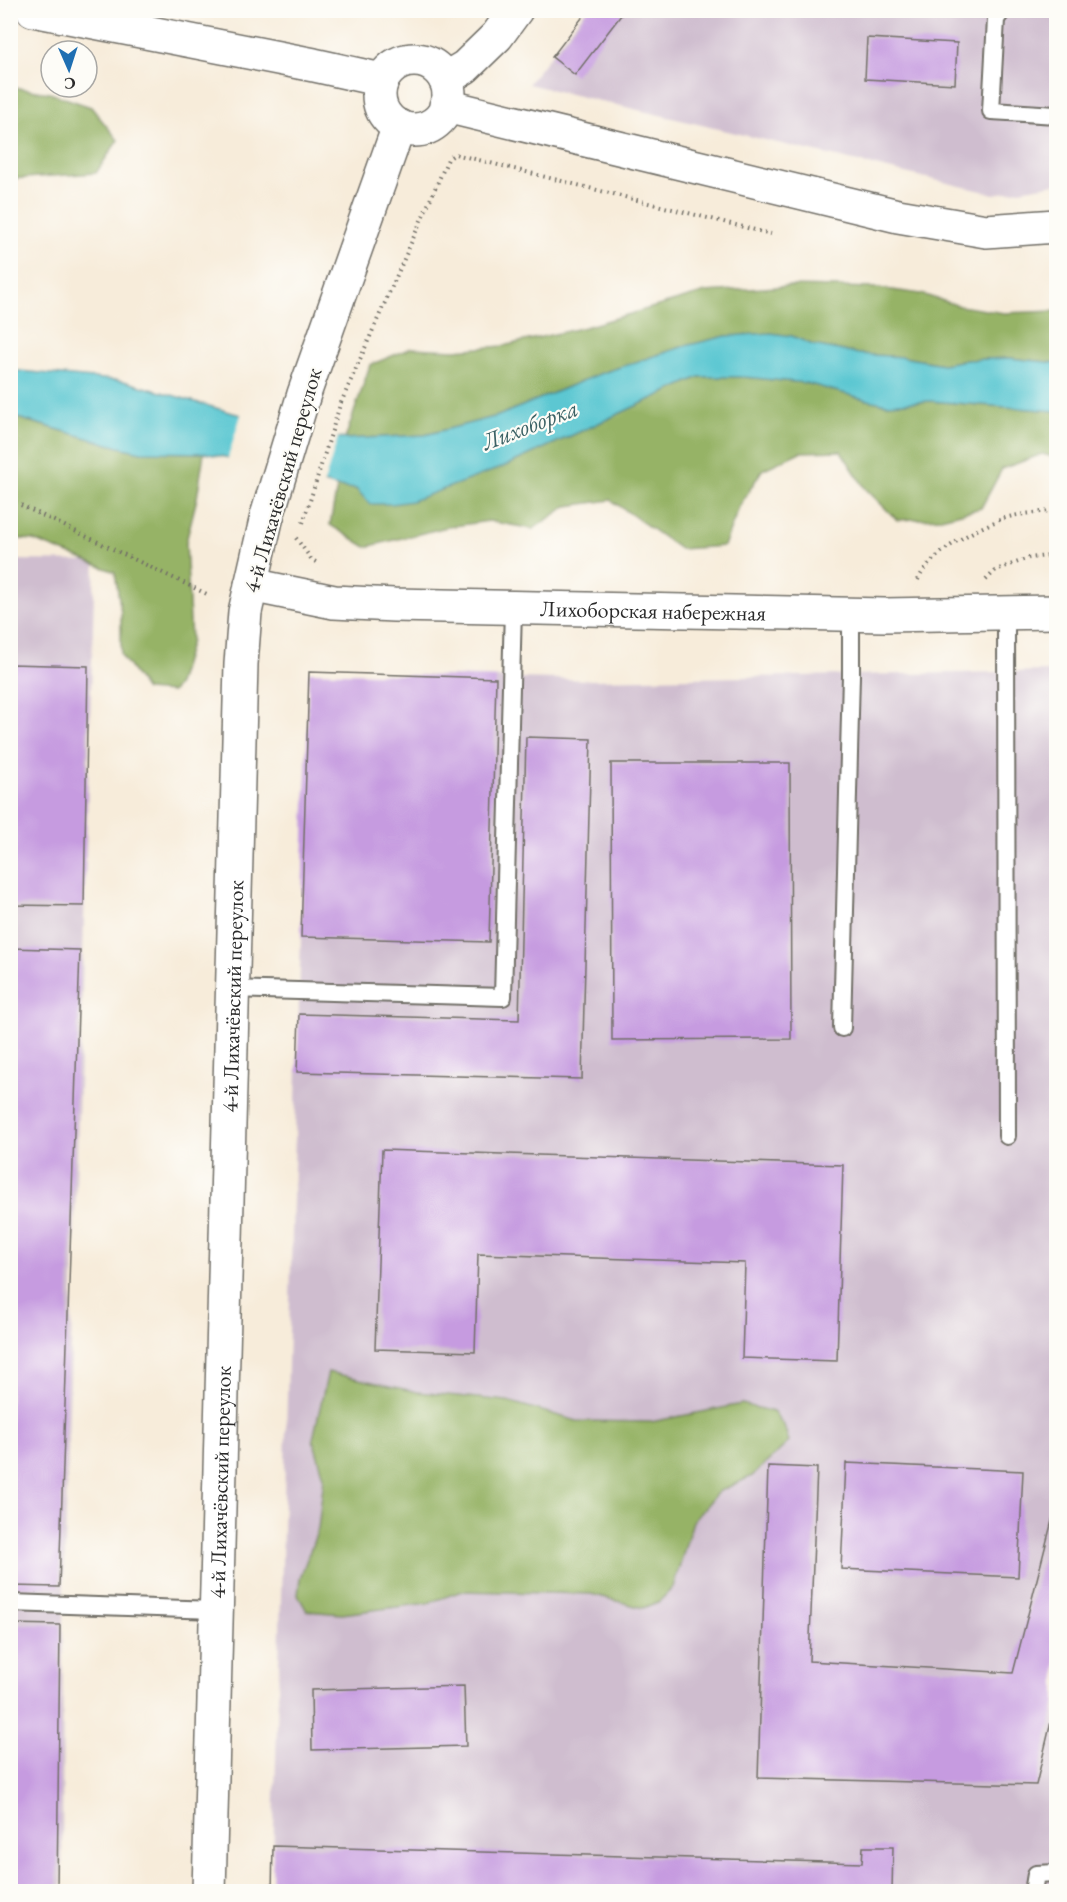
<svg xmlns="http://www.w3.org/2000/svg" width="1067" height="1902" font-family="'EB Garamond',serif">
<rect width="100%" height="100%" fill="#fdfcf7"/>
<filter id="ink" filterUnits="userSpaceOnUse"><feTurbulence type="fractalNoise" baseFrequency=".0167" numOctaves="2"/><feDisplacementMap in="SourceGraphic" scale="12" xChannelSelector="R" yChannelSelector="G"/><feConvolveMatrix kernelMatrix="1 2 1 2 8 2 1 2 1" color-interpolation-filters="sRGB"/></filter>
<filter id="wash" filterUnits="userSpaceOnUse"><feTurbulence type="fractalNoise" baseFrequency=".008" numOctaves="4" result="noise"/><feDisplacementMap in="SourceGraphic" scale="24" xChannelSelector="R" yChannelSelector="G"/><feGaussianBlur stdDeviation="1.35" result="paint"/><feColorMatrix in="noise" values="0 0 0 0 0 0 0 0 0 0 0 0 0 0 0 0 0 1.4 0 .05"/><feComposite in="paint" operator="in"/></filter>
<g filter="url(#wash)">
<rect width="100%" height="100%" fill="#f7ecda"/>
<path fill="#cfbdcf" d="M585 11H1056V184L994 194 528 84Z
M11 560 95 561 63 1611 62 1891 11 1892Z
M1056 671V1891L272 1892 309 672 593 680Z"/>
<path fill="#96b366" stroke="#606f48" stroke-width="1.5" d="M11 87 50 93 91 107 118 140 96 173 11 179Z
M791 286 878 288 921 294 960 306 1004 313 1056 311V363L1009 358 966 360 943 364 902 357 859 354 813 345 792 336H727L685 346 599 374 498 416 425 435 345 439 370 365 411 348 455 350 503 346 585 327 706 292Z
M699 377H743L806 383 868 400 887 404 930 401 1056 411V458L1042 454 1002 469 981 508 941 518 897 520 865 488 841 451 800 452 762 470 739 507 724 546 680 549 611 500 567 506 533 529 489 521 447 527 366 547 330 525 337 487 356 489 503 467Z
M10 416 119 447 141 452 204 453 197 498 186 542 191 641 178 684 172 692 146 690 121 655V613L115 572 33 540 11 538Z
M328 1372 417 1392 507 1401 577 1421 651 1422 742 1404 773 1412 784 1425 789 1442 752 1476 718 1492 693 1521 673 1587 660 1601 643 1608 591 1594 462 1591 428 1603 342 1614 307 1611 298 1595 300 1578 318 1529 324 1477 313 1439Z"/>
<path fill="#5bc7d2" stroke="#43797e" stroke-width="1.5" d="M771 333 792 336 813 345 859 354 902 357 943 364 966 360 1009 358 1056 363V411L930 401 887 404 868 400 806 383 743 377H699L503 467 412 501 392 504H370L356 489 337 487 225 457 204 453 141 452 119 447 11 416 10 370 124 381 233 413 345 439 425 435 498 416 599 374 685 346 726 336Z"/>
<path fill="#f7ecda" d="M242 412 339 434 323 486 227 461Z"/>
<g id="blocks">
<path fill="#c69be0" d="M588 10H625L575 75 552 57Z
M867 38 957 43 955 84 865 79Z
M10 664 88 666 84 906 10 905Z
M309 672 496 678 489 942 301 937Z
M526 737 591 739 582 1079 297 1072 299 1014 519 1020Z
M611 763H790L791 1039 612 1040Z
M10 948 80 950 59 1587 10 1586Z
M382 1150 843 1165 837 1361 742 1358 745 1263 478 1254 475 1352 375 1349Z
M846 1463 1023 1471 1018 1577 841 1569Z
M768 1466 817 1468 809 1661 1013 1673 1056 1505V1701L1036 1785 758 1778Z
M10 1624 60 1625 57 1892H10Z
M464 1686 466 1746 312 1750 311 1690Z
M273 1846 862 1863 863 1847H893L892 1892H272Z"/>
</g>
</g>
<g filter="url(#ink)">
<use href="#blocks" fill-opacity="0" stroke="#726f68" stroke-width="1.5"/>
<g fill="none" stroke-linecap="round" stroke-linejoin="round">
<defs>
<path id="service" d="M1003 10 996 19 991 111 1056 115
M1006 613 1007 1136
M233 989 503 997 513 608
M842 1028 851 675V615
M10 1603 215 1610
M1033 1892 1036 1874 1056 1873"/>
<g id="minor">
<path d="M445 79 465 67 497 36 516 10"/>
<path d="M446 106 898 216 986 231 1056 226"/>
<path id="s1" d="M209 1892 241 664 245 612 267 516"/>
</g>
<g id="tertiary">
<path d="M33 10 314 65 382 80"/>
<circle cx="414" cy="95" r="35"/>
<path d="M267 516 304 394 399 126"/>
<path id="s2" d="M251 585 334 602 394 605 885 615 1056 612"/>
</g>
</defs>
<use href="#service" stroke="#726f68" stroke-width="20"/>
<use href="#minor" stroke="#726f68" stroke-width="36"/>
<use href="#tertiary" stroke="#726f68" stroke-width="36"/>
<path stroke="#726f68" stroke-width="4" stroke-dasharray="1.5 4.5" stroke-linecap="butt" d="M10 500 209 595
M303 523 340 405 448 159 455 154 771 234
M296 538 312 560 316 562
M918 580C931 552 976 528 1005 518 1021 513 1040 513 1056 510
M986 580 996 570 1029 558 1056 555"/>
<use href="#service" stroke="#fff" stroke-width="16"/>
<use href="#minor" stroke="#fff" stroke-width="33"/>
<use href="#tertiary" stroke="#fff" stroke-width="33"/>
</g>
</g>
<g text-anchor="middle" stroke-width="4.5" stroke-linejoin="round" paint-order="stroke">
<g font-size="22" fill="#2b2b2b" stroke="#fdfcf7">
<text transform="translate(282 480) rotate(-74)" y="8">4-й Лихачёвский переулок</text>
<text dy="8" stroke="none"><textPath href="#s2" startOffset="404">Лихоборская набережная</textPath></text>
<text dy="8" stroke="none"><textPath href="#s1" startOffset="896">4-й Лихачёвский переулок</textPath></text>
<text dy="8" stroke="none"><textPath href="#s1" startOffset="410">4-й Лихачёвский переулок</textPath></text>
</g>
<g font-size="24" font-style="italic" fill="#3c6265" stroke="#fdfcf7">
<text transform="translate(530 425) rotate(-21)" y="8">Лихоборка</text>
</g>
</g>
<rect width="1067" height="1902" fill="none" stroke="#fdfcf7" stroke-width="36"/>
<g transform="translate(69 69) rotate(177)"><circle r="28" fill="#fdfcf7" stroke="#a9a8a5" stroke-width="1.5"/>
<path d="M0-4.5L10 22L0 15L-10 22Z" fill="#1f6fb2"/>
<text y="-9" font-size="16" font-weight="bold" text-anchor="middle" fill="#2b2b2b">С</text>
</g>
</svg>
